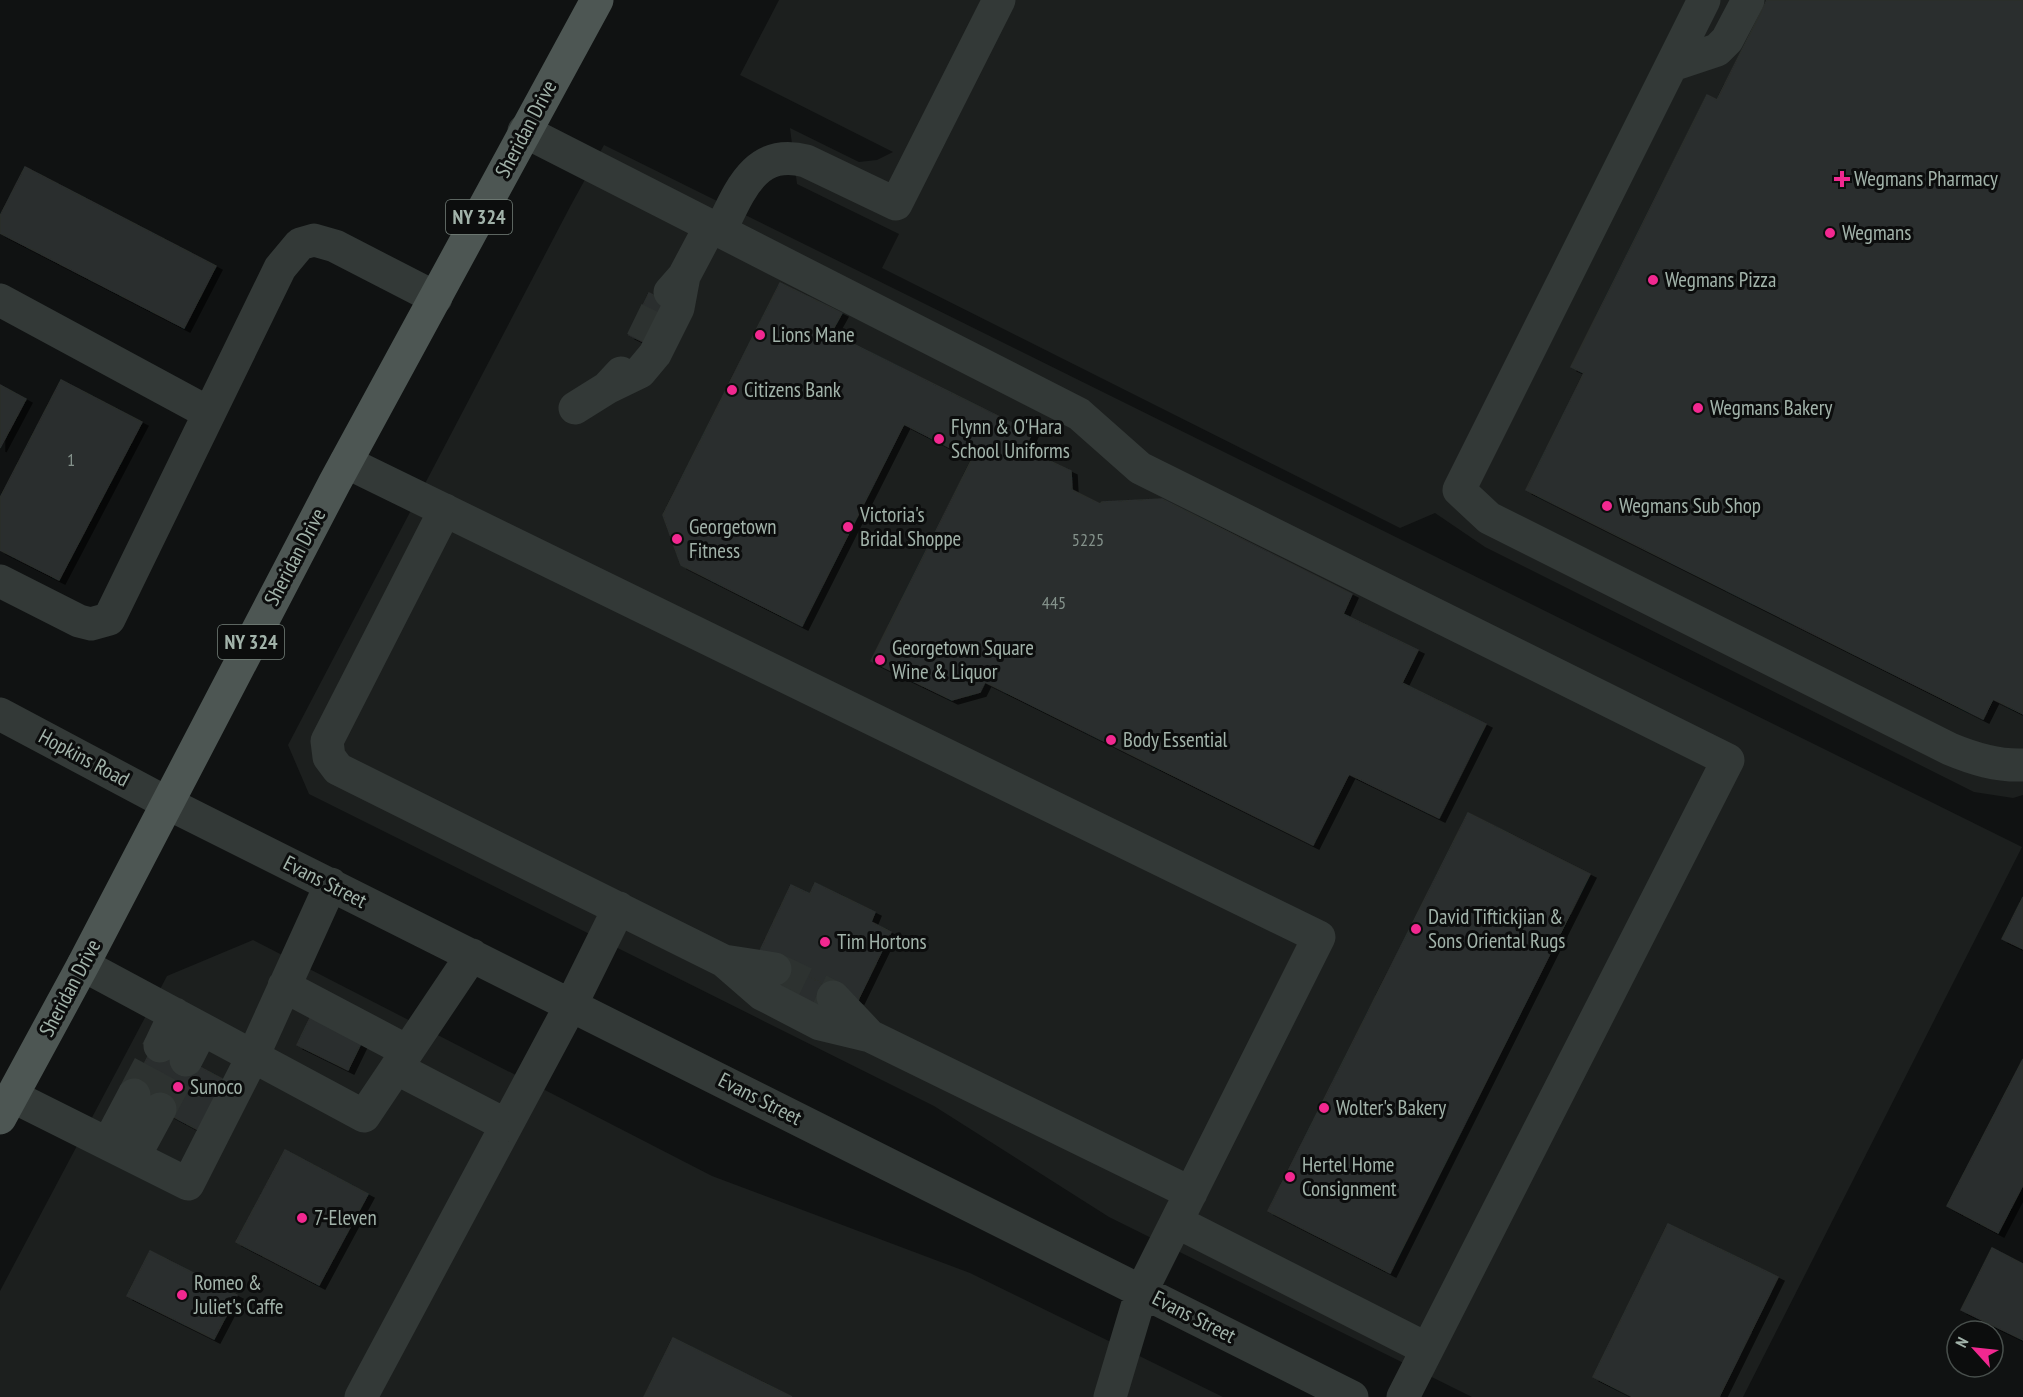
<svg xmlns="http://www.w3.org/2000/svg" width="2023" height="1397" font-family="'PT Sans Narrow',sans-serif">
<defs>
<filter id="shadow"><feDropShadow dx="6" dy="4" stdDeviation="0" flood-color="#0009"/></filter>
</defs>
<rect width="100%" height="100%" fill="#101212"/>
<path fill="#1c1f1e" d="M779 0H2023V795L2013 798 1974 792 1485 547 1435 513 1400 528 882 268 899 234 797 184 790 128 859 162 877 160 893 152 740 75Z
M604 145 2022 847 1743 1397H1472L1109 1217 934 1106 309 794 288 745 571 205Z
M253 940 712 1176 970 1273 1223 1397H0V1291L167 976Z"/>
<path fill="#2b2e2e" stroke="#2a2e2d" stroke-width="1.5" filter="url(#shadow)" d="M1767 0H2023V714L1993 699 1983 719 1526 490 1584 373 1571 367 1707 95 1717 100Z
M25 167 216 266 184 328 0 233V216Z
M780 283 842 313 831 333 1032 433 1024 449 1071 471 1072 490 1100 504 1102 502 1162 499 1352 594 1343 614 1418 650 1402 683 1486 724 1439 818 1349 774 1313 845 985 682 980 692 952 700 871 661 972 459 904 424 802 626 681 565 663 515Z
M649 293 676 307 656 348 629 335Z
M61 380 142 422 59 580 0 550V498Z
M0 385 26 399 0 448Z
M1468 813 1590 874 1390 1273 1268 1211Z
M815 883 875 912 871 922 891 932 858 1000 759 953 791 885 810 894Z
M2023 897V949L2002 939Z
M779 962 836 990 825 1012 768 984Z
M313 1012 364 1037 348 1070 297 1045Z
M155 1043 228 1082 202 1132 129 1093Z
M2023 1059V1185L1998 1233 1947 1206Z
M285 1150 368 1194 319 1285 236 1242Z
M1668 1224 1778 1277 1719 1397H1633L1593 1377Z
M1992 1248 2023 1264V1340L1961 1310Z
M150 1251 237 1295 214 1339 127 1296Z
M673 1338 792 1397H644Z"/>
<g fill="none" stroke-linecap="round" stroke-linejoin="round">
<path stroke="#2d3230" stroke-width="33" stroke-dasharray="33 16" stroke-linecap="butt" d="M642 341 662 300
M775 969 833 997
M134 1095 160 1046
M160 1109 186 1060"/>
<path stroke="#333937" stroke-width="33" d="M1704 0 1459 490 1489 518 1950 749C1974 759 1997 766 2023 765
M1672 65 1717 50 1727 40 1748 0
M524 131 1079 414 1140 468 1728 760 1403 1397
M720 231C739 193 754 147 806 161L896 204 999 0
M670 292 684 276 710 227
M0 300 209 413
M607 388 640 372 655 354 678 308 684 276
M575 408 607 388 621 373
M346 462 1319 937 1142 1290 1110 1397
M445 510 327 741 329 757 338 769 724 961 762 994 820 1024 870 1036 1191 1193
M0 581 79 621 91 624 109 619 280 268 300 244 314 240 335 246 436 298
M0 714 167 803 1352 1397
M724 961 775 969
M83 965 364 1116 472 955
M284 986 407 1051
M833 997 870 1036
M160 1046 175 1014
M186 1060 202 1029
M396 1068 506 1125
M12 1096 188 1184 253 1056 331 884
M108 1144 134 1095
M134 1157 160 1109
M1177 1222 1427 1349
M361 1397 571 1005 619 908"/>
<path stroke="#4d5653" stroke-width="33" d="M0 1118 83 965 335 482 597 0"/>
</g>
<g fill="#f22890" stroke="#0c0d0d" stroke-width="2">
<path d="M1839 170h6v6h6v6h-6v6h-6v-6h-6v-6h6z"/>
<circle cx="1830" cy="233" r="6"/>
<circle cx="1653" cy="280" r="6"/>
<circle cx="760" cy="335" r="6"/>
<circle cx="732" cy="390" r="6"/>
<circle cx="1698" cy="408" r="6"/>
<circle cx="939" cy="439" r="6"/>
<circle cx="1607" cy="506" r="6"/>
<circle cx="848" cy="527" r="6"/>
<circle cx="677" cy="539" r="6"/>
<circle cx="880" cy="660" r="6"/>
<circle cx="1111" cy="740" r="6"/>
<circle cx="1416" cy="929" r="6"/>
<circle cx="825" cy="942" r="6"/>
<circle cx="178" cy="1087" r="6"/>
<circle cx="1324" cy="1108" r="6"/>
<circle cx="1290" cy="1177" r="6"/>
<circle cx="302" cy="1218" r="6"/>
<circle cx="182" cy="1295" r="6"/>
</g>
<g text-anchor="middle" stroke-width="6" stroke-linejoin="round" paint-order="stroke">
<g font-size="18" fill="#84928b">
<text x="71" y="466">1</text>
<text x="1088" y="546">5225</text>
<text x="1054" y="609">445</text>
</g>
<g fill="#0c0d0d" stroke="#75817b" stroke-width="1.5">
<rect x="446" y="200" width="66" height="34" rx="4.5"/>
<rect x="218" y="625" width="66" height="34" rx="4.5"/>
</g>
<g font-size="20" font-weight="bold" fill="#a2b3aa">
<text x="479" y="224">NY 324</text>
<text x="251" y="649">NY 324</text>
</g>
<g font-size="21" fill="#a2b3aa" stroke="#0c0d0d">
<text transform="translate(526 129) rotate(-62)" y="7">Sheridan Drive</text>
<text transform="translate(295 557) rotate(-62)" y="7">Sheridan Drive</text>
<text transform="translate(84 758) rotate(28)" y="7">Hopkins Road</text>
<text transform="translate(325 882) rotate(27)" y="7">Evans Street</text>
<text transform="translate(70 988) rotate(-62)" y="7">Sheridan Drive</text>
<text transform="translate(760 1099) rotate(27)" y="7">Evans Street</text>
<text transform="translate(1194 1317) rotate(27)" y="7">Evans Street</text>
</g>
<g font-size="21" fill="#a2b3aa" stroke="#0c0d0d" text-anchor="start">
<text x="1854" y="186">Wegmans Pharmacy</text>
<text x="1842" y="240">Wegmans</text>
<text x="1665" y="287">Wegmans Pizza</text>
<text x="772" y="342">Lions Mane</text>
<text x="744" y="397">Citizens Bank</text>
<text x="1710" y="415">Wegmans Bakery</text>
<text x="951" y="434">Flynn &amp; O'Hara<tspan x="951" dy="24">School Uniforms</tspan></text>
<text x="1619" y="513">Wegmans Sub Shop</text>
<text x="860" y="522">Victoria's<tspan x="860" dy="24">Bridal Shoppe</tspan></text>
<text x="689" y="534">Georgetown<tspan x="689" dy="24">Fitness</tspan></text>
<text x="892" y="655">Georgetown Square<tspan x="892" dy="24">Wine &amp; Liquor</tspan></text>
<text x="1123" y="747">Body Essential</text>
<text x="1428" y="924">David Tiftickjian &amp;<tspan x="1428" dy="24">Sons Oriental Rugs</tspan></text>
<text x="837" y="949">Tim Hortons</text>
<text x="190" y="1094">Sunoco</text>
<text x="1336" y="1115">Wolter's Bakery</text>
<text x="1302" y="1172">Hertel Home<tspan x="1302" dy="24">Consignment</tspan></text>
<text x="314" y="1225">7-Eleven</text>
<text x="194" y="1290">Romeo &amp;<tspan x="194" dy="24">Juliet's Caffe</tspan></text>
</g>
</g>
<g transform="translate(1975 1349) rotate(297)"><circle r="28" fill="#0c0d0d" stroke="#484f4c" stroke-width="1.5"/>
<path d="M0-4.5L10 22L0 15L-10 22Z" fill="#f22890"/>
<text y="-9" font-size="16" font-weight="bold" text-anchor="middle" fill="#a2b3aa">N</text>
</g>
</svg>
